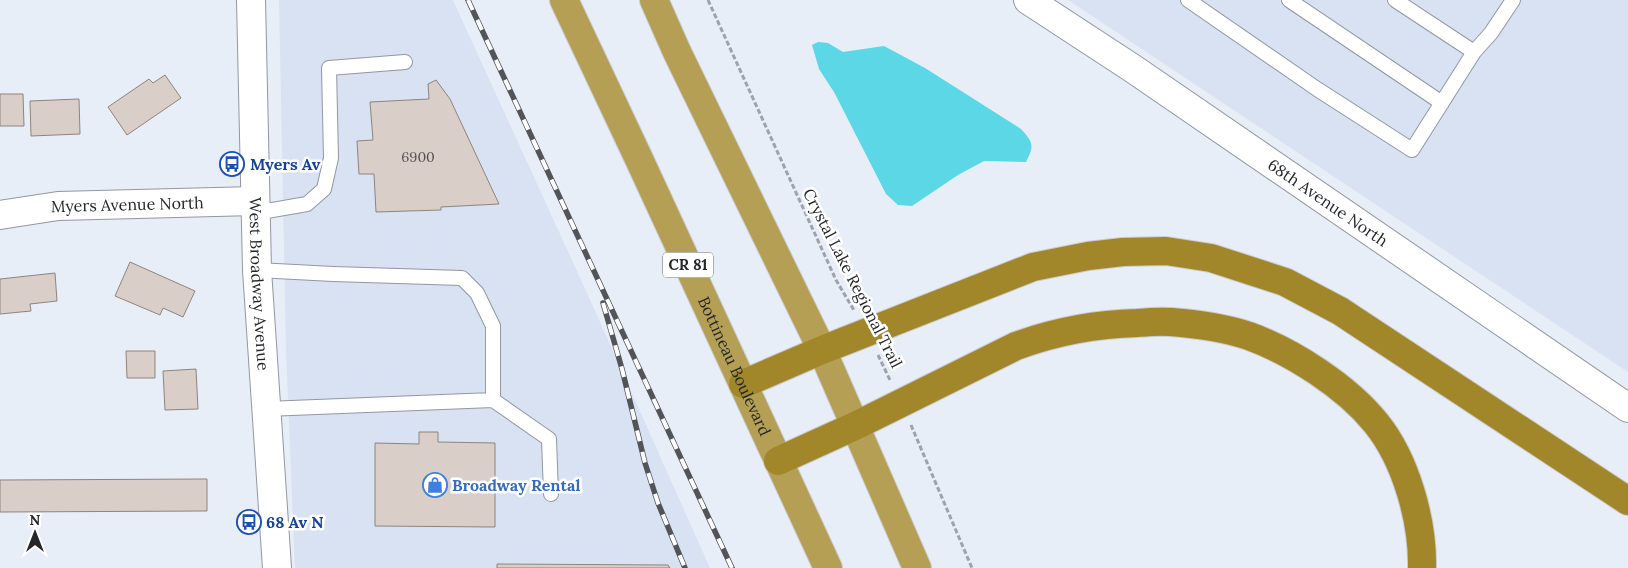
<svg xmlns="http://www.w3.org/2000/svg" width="1628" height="568" font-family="Lora,serif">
<rect width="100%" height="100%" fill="#e8eef8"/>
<path fill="#d8e2f2" d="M279 0H453L597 315 710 568H295L286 350Z
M1068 0H1628V372Z"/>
<path fill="#5bd7e6" d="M818 42 828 43 843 52 884 46 925 68 1021 129C1034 143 1034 146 1026 162L984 161 958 175 912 206 898 205 886 194 834 92 819 69 812 45Z"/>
<path fill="#d9cfc8" stroke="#8e847e" d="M165 75 181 98 127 135 108 107 149 79 153 83Z
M436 80 450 99 499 204 441 207V210L376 212 374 174H359L357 141 373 140 370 102 429 99 428 84Z
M0 94H23L24 126H0Z
M79 99 80 134 31 136 30 101Z
M130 262 195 291 183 317 163 308 160 315 115 296Z
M55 273 57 301 30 304 31 311 0 314V279Z
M126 351H155V378H127Z
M196 369 198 409 165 410 163 371Z
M419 432H438V442L495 443V527L375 526V443L419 444Z
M207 479V511L0 512V480Z
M497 564 668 565 670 568H497Z"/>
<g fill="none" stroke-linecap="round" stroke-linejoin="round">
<defs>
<path id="service" d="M1188 0 1317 89 1412 150 1474 52 1491 33 1513 0
M1289 0 1442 103
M1395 0 1474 52
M255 213 307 204 324 189 331 158 329 68 405 62
M257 270 333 274 462 278 477 293 493 326V400L266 409
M493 400 549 439 551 494"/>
<g id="minor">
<path id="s1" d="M0 215 58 206 255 201"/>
</g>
<g id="tertiary">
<path id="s2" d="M251 0 257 270 277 568"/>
<path id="s3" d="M1028 0 1132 68 1628 408"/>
</g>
<g id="trunk">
<path id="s4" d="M564 0 639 159 828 568"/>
<path d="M654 0 677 52 822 350 917 568"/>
</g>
<path id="motorway" d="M743 384 822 350 1033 267 1088 256 1123 252 1166 251 1211 258 1285 282 1340 311 1628 501
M778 461 855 426 1016 346C1057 331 1094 324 1137 323 1149 322 1160 321 1171 322 1197 324 1225 328 1249 336 1293 352 1347 387 1376 423 1406 460 1423 521 1422 568"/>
</defs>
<use href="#service" stroke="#9297a0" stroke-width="16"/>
<use href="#minor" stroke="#9297a0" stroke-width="30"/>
<use href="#tertiary" stroke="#9297a0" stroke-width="30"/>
<use href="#trunk" stroke="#cacbcc" stroke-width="30"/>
<use href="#motorway" stroke="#cacbcc" stroke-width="30"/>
<path stroke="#9ea2aa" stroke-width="3" stroke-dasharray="5 2.5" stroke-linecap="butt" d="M708 0 836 280 855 312
M878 355 890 380
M911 425 972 568"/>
<use href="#service" stroke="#fff" stroke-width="14"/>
<use href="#minor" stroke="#fff" stroke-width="28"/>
<use href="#tertiary" stroke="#fff" stroke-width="28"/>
<use href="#trunk" stroke="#b49f54" stroke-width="28"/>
<use href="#motorway" stroke="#a1872a" stroke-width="28"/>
<defs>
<path id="rail" d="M468 0 732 568
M603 303 622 369 645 463 658 503 685 568"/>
</defs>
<use href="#rail" stroke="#515459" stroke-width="5.5"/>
<use href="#rail" stroke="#fff" stroke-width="4" stroke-dasharray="11" stroke-linecap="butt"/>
</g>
<defs>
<symbol id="bus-ring" viewBox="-11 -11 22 22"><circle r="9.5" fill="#fff" stroke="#1a4fb4" stroke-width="1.5"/><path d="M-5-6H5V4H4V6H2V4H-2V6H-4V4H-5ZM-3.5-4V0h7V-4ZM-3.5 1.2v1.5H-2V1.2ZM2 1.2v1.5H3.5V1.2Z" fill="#1a4fb4"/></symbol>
<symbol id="shop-ring" viewBox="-11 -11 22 22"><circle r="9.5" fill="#fff" stroke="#3f7fe0" stroke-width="1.5"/><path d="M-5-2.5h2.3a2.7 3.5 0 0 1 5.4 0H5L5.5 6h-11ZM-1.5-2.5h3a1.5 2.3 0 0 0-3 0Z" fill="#3f7fe0"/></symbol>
</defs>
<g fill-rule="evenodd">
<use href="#bus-ring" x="218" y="150" width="28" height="28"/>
<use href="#shop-ring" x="421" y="471" width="28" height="28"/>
<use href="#bus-ring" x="235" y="508" width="28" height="28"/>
</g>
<g text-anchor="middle" stroke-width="5" stroke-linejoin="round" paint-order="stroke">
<g font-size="14" fill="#515052">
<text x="418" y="162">6900</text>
</g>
<rect fill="#fff" stroke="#66676a" stroke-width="1" x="663" y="252.5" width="50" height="25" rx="4"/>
<g font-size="15" font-weight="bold" fill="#24262a">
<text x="688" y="270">CR 81</text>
</g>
<g font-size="16" font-weight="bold" fill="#164399" stroke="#fff" text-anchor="start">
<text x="250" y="170">Myers Av</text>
<text x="266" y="528">68 Av N</text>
</g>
<g font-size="16" fill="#24262a" stroke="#fff">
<text dy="6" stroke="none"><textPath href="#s3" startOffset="362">68th Avenue North</textPath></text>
<text dy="6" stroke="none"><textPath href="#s1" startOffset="128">Myers Avenue North</textPath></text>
<text transform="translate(853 278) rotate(63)" y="6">Crystal Lake Regional Trail</text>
<text dy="6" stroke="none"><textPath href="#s2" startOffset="284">West Broadway Avenue</textPath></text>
<text dy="6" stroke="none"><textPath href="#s4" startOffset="404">Bottineau Boulevard</textPath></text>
</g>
<g font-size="16" font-weight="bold" fill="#366cbe" stroke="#fff" text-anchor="start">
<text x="452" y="491">Broadway Rental</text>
</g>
</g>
<g transform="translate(35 533)" stroke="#ffffff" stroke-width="4" paint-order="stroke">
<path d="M0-4L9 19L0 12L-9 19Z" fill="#24262a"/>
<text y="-8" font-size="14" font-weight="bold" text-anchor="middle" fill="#24262a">N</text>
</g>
</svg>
